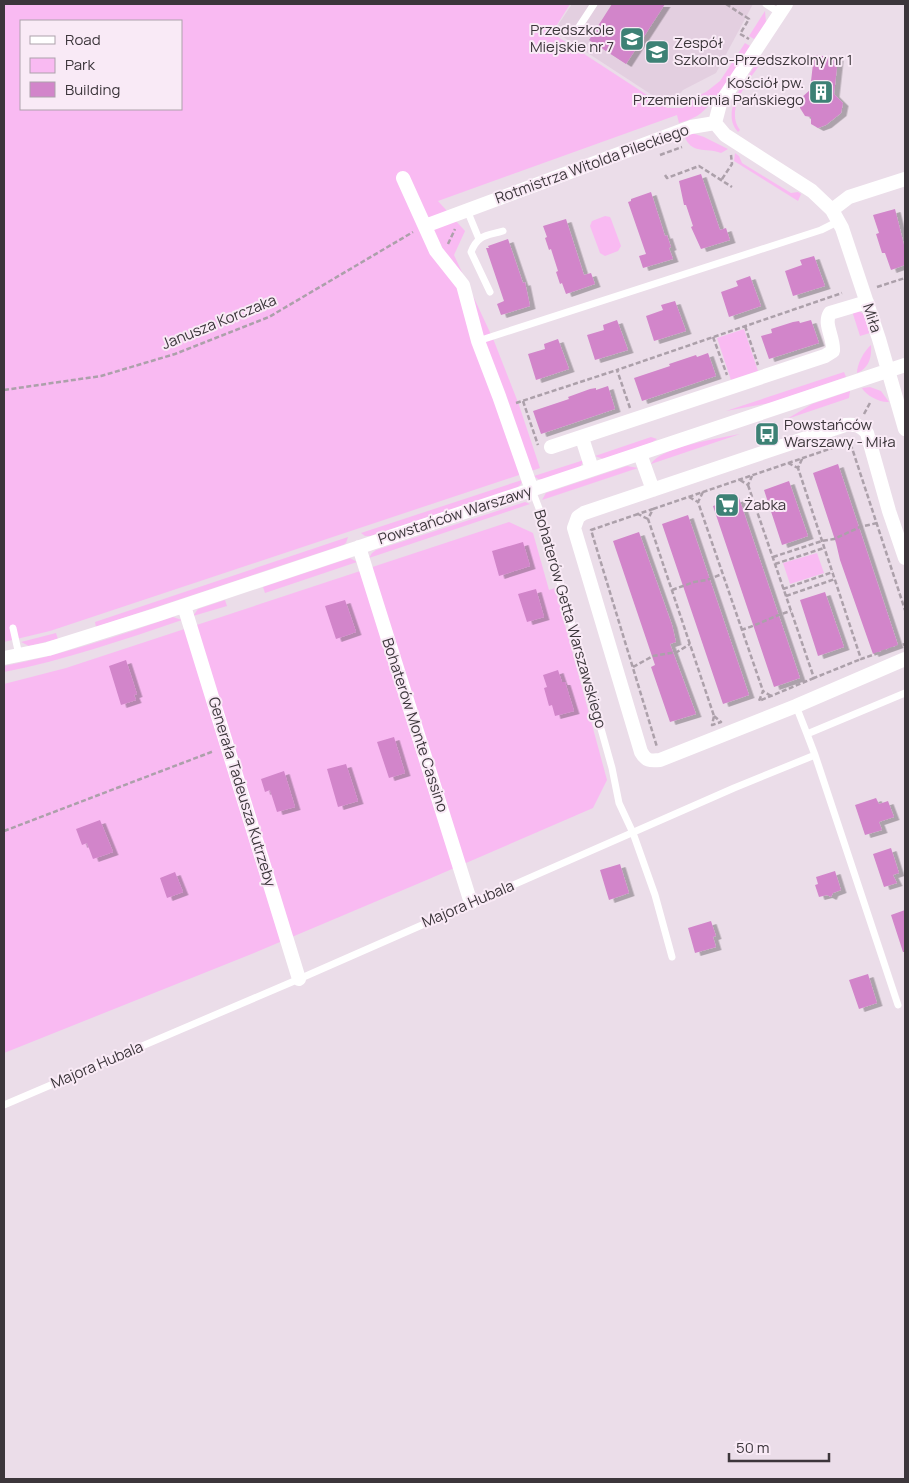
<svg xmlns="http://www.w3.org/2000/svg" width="909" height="1483" font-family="Manrope,sans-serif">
<defs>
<filter id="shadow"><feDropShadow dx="5.5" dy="3" stdDeviation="0" flood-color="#0004"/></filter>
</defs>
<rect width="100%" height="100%" fill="#ebdde9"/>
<path fill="#e3cfe0" d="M572 4H753L716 73 683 90 669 106 554 31Z"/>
<path fill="#f9baf2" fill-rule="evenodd" d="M4 4H570L552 33 667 108H683L693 98 706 92 720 81 745 43 750 46C737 65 716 104 697 116 692 119 685 121 679 123L677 115 438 201 465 231 454 255 494 341 519 405 540 468 50 631 4 642ZM21 21H181V109H21Z
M765 11 766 22 754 39 749 36Z
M762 55 765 57C753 76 723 108 740 130L738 132C718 110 750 75 762 55Z
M692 133 704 137 728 149 721 153C705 147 691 155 684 135Z
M735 153 739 156 742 163 791 193 798 192 801 194 798 201 734 161Z
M605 216 610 217 611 219 621 246 618 251 605 256 600 253 590 226 592 221Z
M852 311H859L865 315 870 333 860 336Z
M744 329 758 371 731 380 717 338Z
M871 345C872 357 869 368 857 373 857 364 864 351 871 345Z
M844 372 846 377 770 403 726 411Z
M870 387 881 391 889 402C881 403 866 396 862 388Z
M850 391 849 398 787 419 812 404Z
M740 434 651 464C660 447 721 438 740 434Z
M651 437 657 439 651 443 603 459 595 456Z
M584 460 580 467 544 480 538 479 534 476Z
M627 466 638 468 542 500 546 493Z
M522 480 521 484 517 488 370 536H365L361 533Z
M525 502 530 504 369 558 372 553 376 550Z
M509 522 533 533 549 590 555 588 607 780 593 808 422 882 254 953 4 1053V684L66 668Z
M348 537 346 543 343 545 96 627 95 622Z
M817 553 824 573 790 584 783 563Z
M350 558 357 562 265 593 263 587Z
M225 600 227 606 193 616 198 609Z
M173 617 182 620C123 640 65 660 4 672V666C62 655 117 636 173 617Z
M56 633 58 639 29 646 21 642Z"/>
<path fill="#d285ca" filter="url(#shadow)" d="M612 4H665L626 64 589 40Z
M814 55 838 58 834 94 843 103 841 113 826 125 818 128 811 124V117L805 116 800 108 801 98 810 90Z
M701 174 720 230 726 228 730 240 701 249 691 227 693 226 686 205H684L679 181Z
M651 192 665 236 667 235 671 247 669 248 673 259 643 268 639 256 646 254 628 202 631 201V199Z
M895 209 905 249V265L891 270 885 253H882L876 234 879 233 873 215Z
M566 219 584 275 591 273 595 284 566 294 562 283 560 284 556 272 558 271 551 249 549 250 545 238 547 237 543 226Z
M508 239 523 283 525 282 530 306 501 315 497 304 504 301 486 248H489L488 246Z
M814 256 825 286 793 296 785 271 802 265 800 260Z
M750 276 761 306 729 317 721 292 738 286 736 281Z
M675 301 686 331 654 341 646 316 663 310 661 305Z
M617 320 628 350 595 360 587 335 604 330 603 325Z
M811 320 819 343 769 359 761 336 772 333 771 329 793 322 799 321 800 323Z
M558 339 569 369 536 380 528 354 545 349 544 344Z
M708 353 716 376 642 401 634 378 670 366 669 364 696 355 697 357Z
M608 386 615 409 541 434 533 411 569 399 568 397 590 389 596 388V390Z
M838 464 898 645 873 654 840 560 836 543 813 473Z
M789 481 808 536 782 545 764 490Z
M739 498 800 678 774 687 713 506Z
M688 515 749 695 723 704 662 524Z
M639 532 672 625 676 642 670 644 696 714 670 722 651 667 655 665 613 541Z
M523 542 530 566 499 576 492 551Z
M536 589 544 617 527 622 518 594Z
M825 592 844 647 818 656 800 600Z
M345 600 356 632 336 639 325 606Z
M126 660 137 694 134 695 136 700 121 705 109 666Z
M558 670 562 682H565L574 711 555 716 552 705 549 706 544 688 547 687 543 675Z
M394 737 405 773 389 778 377 742Z
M346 764 358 801 338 807 327 769Z
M284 771 295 807 277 812 270 790 265 792 261 779Z
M876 798 879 804 888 801 894 817 879 822 882 830 865 835 855 805Z
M100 820 113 852 93 859 87 843 82 845 76 829Z
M891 848 899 873 893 875 897 883 884 887 873 854Z
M620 864 629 893 609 900 600 870Z
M835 871 841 890 833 893 831 897 827 895 819 897 815 885 818 884 816 877Z
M175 872 183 892 167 898 160 878Z
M905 910V952H903L891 915Z
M711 921 716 936 713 937 716 947 695 953 688 928Z
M868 974 877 1003 859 1009 849 980Z"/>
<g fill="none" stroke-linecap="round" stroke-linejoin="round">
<path stroke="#aca0aa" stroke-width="2.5" stroke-dasharray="5 2.5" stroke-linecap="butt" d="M726 4 749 19 740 34 749 39
M660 155 682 147
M665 175 667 178 699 166 732 187
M722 179 732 164 731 155
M448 244 455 229
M877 287 905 278
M745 326 758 365
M713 337 727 375
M4 390 101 376 175 354 269 317 413 232
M523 401 538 445
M516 403 617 370
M630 408 617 370 842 293
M864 414 871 401
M802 459 798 468 861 659 905 644
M788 463 798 468
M740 480 748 485 752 476
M748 485 814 678 861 659
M703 492 698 502 763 691
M689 497 698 502
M653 509 850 442 905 610
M638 514 591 530 657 747
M648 519 638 514 653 509 648 519 714 716
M773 557 822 541 834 539 860 527 877 523
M775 564 824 548
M783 589 833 572
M672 590 694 582 707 580 722 574
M786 596 835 579
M741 630C758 625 773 616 791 611
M633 667 653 656 677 652 690 644
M771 696 763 691 759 701 814 678
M714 716 721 722 712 725Z
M4 831 214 751"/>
<path stroke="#fff" stroke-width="7" d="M766 4 780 13
M575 33 594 4
M467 210 479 239
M490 292 471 252C478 234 487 236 503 231
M478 341 821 230 839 221
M532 490 540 511 612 768 619 803 633 833 655 895 672 957
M13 628 19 655
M796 706 807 734
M815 755 898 1005
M4 1105 299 979 734 788 815 755 807 734 905 693"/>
<path stroke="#fff" stroke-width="14" d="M715 123 725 135 812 191 832 210 842 228 879 339 905 429
M715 123 720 104 786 4
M403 178 436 251 463 285 478 341 499 396 532 490
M832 210 849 197 905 179
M425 226 691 127 715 123
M582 438 592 469
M551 447 825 356 833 351C834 337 823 324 830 313L867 302
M640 454 653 490
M359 547 471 903
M905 558 889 511 867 433C860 425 856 424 845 425L584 513 578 517 574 528 641 752C646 761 650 761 660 760L796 706 905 659
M184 606 299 979
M4 658 48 649 156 615 905 365"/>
</g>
<defs>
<symbol id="school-square" viewBox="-11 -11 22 22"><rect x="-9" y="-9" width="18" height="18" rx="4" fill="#3d8175" stroke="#f9eaf6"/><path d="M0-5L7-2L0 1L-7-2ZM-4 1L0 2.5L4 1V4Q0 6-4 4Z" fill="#fff"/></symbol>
<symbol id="building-square" viewBox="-11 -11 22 22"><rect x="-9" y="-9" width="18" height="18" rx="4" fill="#3d8175" stroke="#f9eaf6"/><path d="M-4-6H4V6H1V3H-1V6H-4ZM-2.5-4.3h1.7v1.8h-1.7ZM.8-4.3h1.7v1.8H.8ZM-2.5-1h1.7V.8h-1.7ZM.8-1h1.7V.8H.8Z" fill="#fff"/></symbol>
<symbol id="bus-square" viewBox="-11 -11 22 22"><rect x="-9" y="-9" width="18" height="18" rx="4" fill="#3d8175" stroke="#f9eaf6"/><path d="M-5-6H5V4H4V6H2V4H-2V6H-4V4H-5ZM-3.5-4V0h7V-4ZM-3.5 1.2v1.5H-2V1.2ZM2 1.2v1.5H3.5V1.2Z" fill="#fff"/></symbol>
<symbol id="supermarket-square" viewBox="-11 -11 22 22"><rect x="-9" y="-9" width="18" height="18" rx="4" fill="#3d8175" stroke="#f9eaf6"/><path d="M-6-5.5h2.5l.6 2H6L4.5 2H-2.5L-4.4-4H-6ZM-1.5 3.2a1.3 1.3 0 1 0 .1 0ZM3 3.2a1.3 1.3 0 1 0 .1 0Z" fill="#fff"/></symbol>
</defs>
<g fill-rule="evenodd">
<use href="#school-square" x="618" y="25" width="28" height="28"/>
<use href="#school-square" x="643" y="38" width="28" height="28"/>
<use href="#building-square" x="807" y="78" width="28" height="28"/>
<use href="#bus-square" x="753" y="420" width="28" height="28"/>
<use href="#supermarket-square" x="713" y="491" width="28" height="28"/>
</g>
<g text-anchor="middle" stroke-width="4" stroke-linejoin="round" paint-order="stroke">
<g font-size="15" fill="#3c363b" stroke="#f9eaf6" text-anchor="start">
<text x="614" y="35" text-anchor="end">Przedszkole<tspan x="614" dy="17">Miejskie nr 7</tspan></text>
<text x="674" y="48">Zespół<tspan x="674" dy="17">Szkolno-Przedszkolny nr 1</tspan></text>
<text x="804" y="88" text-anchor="end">Kościół pw.<tspan x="804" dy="17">Przemienienia Pańskiego</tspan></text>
<text x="784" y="430">Powstańców<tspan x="784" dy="17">Warszawy - Miła</tspan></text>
<text x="744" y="510">Żabka</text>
</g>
<g font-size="15" fill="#3c363b" stroke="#f9eaf6">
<text transform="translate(592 164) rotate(-20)" y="5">Rotmistrza Witolda Pileckiego</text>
<text transform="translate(872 318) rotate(72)" y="5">Miła</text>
<text transform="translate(219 322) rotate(-22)" y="5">Janusza Korczaka</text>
<text transform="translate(455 515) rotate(-18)" y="5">Powstańców Warszawy</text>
<text transform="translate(570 619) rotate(74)" y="5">Bohaterów Getta Warszawskiego</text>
<text transform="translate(415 725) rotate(72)" y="5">Bohaterów Monte Cassino</text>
<text transform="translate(242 792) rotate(73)" y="5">Generała Tadeusza Kutrzeby</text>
<text transform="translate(468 904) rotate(-23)" y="5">Majora Hubala</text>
<text transform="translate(97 1065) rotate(-23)" y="5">Majora Hubala</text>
</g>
</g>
<rect width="909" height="1483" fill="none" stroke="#3c363b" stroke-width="10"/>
<rect x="20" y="20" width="162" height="90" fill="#f9eaf6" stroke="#ada2ab"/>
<rect x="30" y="36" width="25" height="8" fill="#ffffff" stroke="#ada2ab"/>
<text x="65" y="45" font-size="15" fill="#3c363b">Road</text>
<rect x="30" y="58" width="25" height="15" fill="#f9baf2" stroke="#ada2ab"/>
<text x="65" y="70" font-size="15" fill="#3c363b">Park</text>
<rect x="30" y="82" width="25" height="15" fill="#d285ca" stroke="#ada2ab"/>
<text x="65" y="95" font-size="15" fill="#3c363b">Building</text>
<path d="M729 1453v8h100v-8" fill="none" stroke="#3c363b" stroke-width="2.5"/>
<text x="736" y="1453" font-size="15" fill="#3c363b" stroke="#f9eaf6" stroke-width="4" paint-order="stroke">50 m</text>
</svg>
